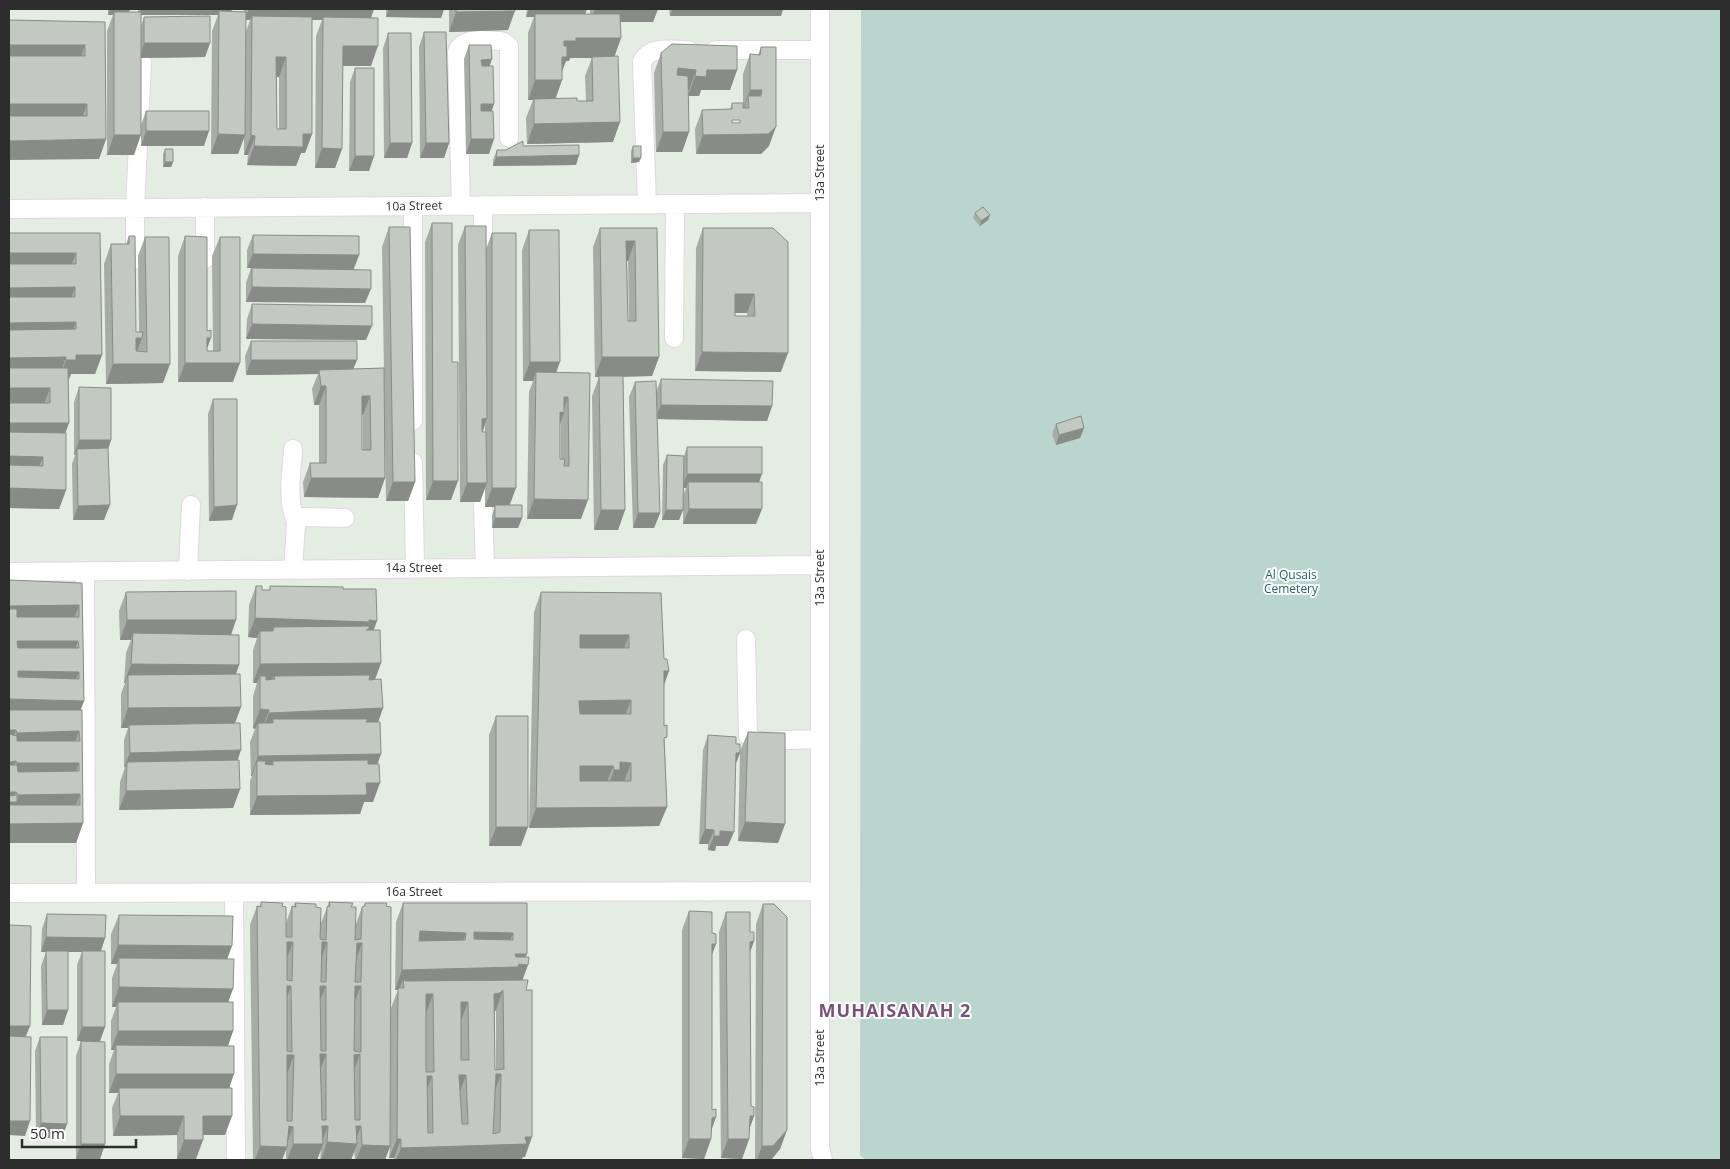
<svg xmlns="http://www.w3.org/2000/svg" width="1730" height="1169" font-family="'Open Sans',sans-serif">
<rect width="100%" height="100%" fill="#e3ede1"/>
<path fill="#bad5cd" d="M861 9H1721V1160H866L860 1155Z"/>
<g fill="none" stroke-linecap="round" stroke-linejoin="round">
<defs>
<path id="minor" d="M820 9V1148L823 1160
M715 50H820
M647 204 642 62C649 45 673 50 689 50
M461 205 457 52C464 35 486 41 501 41L504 42 509 46V138
M9 209 820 203
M483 249V205
M205 259V207
M135 260V207L142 63
M674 338 675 204
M413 421V207
M293 449C292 472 286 500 296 521
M413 462 415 568
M482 470 485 568
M293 569 296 524 298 519 304 517 345 518
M188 571 191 505
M9 572 820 565
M85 572 86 893
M746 639 748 736 756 741 820 739
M9 893 820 891
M234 893 236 1160"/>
</defs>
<use href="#minor" stroke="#e3d6e3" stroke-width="20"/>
<use href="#minor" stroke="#fff" stroke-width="18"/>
</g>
<path fill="#a6ada5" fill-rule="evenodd" d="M108 9H130L129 12H138V9H232L231 12H244V9H374L371 18V66H343L342 149 335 168H315L316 36 322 20H312V134L305 153H301L296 166 247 165 248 155H244V138L238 154H211L212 31 218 15H141V26L144 17 210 43 205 57 141 58 134 155H107V31L113 15H108ZM246 20H250L246 32ZM277 77H279V129H277Z
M386 9H444L441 18 386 17Z
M449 9H515L508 30 449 32Z
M527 9H587L585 14H590V9H658L653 22H620L621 38 614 56 613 142 527 144 526 118 533 100H528V33L534 17H526ZM570 58H592L585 76 586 101H577L556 98 562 80V70L566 61H569Z
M669 9H783L781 16H670Z
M9 20 105 22 106 139 99 159Z
M424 32 449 143 444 158H420L419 47Z
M388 33 412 143 407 158H384L383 48Z
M469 45 490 66 491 111 489 154H466L464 59Z
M761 47 769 146 761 154H696L695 129 702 110 730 109 732 103H743V74L750 54 758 55ZM732 120H740V123H732Z
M661 53 737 70 730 90H701L699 96H688L689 90H688L689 132 682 152H656L654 73Z
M355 68 374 156 369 171H349L350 82Z
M146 111 204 146H141V125Z
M523 146 579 155 576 165 493 166V160L497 150H506Z
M633 146 639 162 631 163V151Z
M165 149 173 162 171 167H163V154Z
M975 213 990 215 988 220 980 226 973 218Z
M432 223 451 500H426L425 242Z
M465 226 486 249 492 233 509 505 522 518 518 528H492V515L495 507H485V487L480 502H460L458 245ZM485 425V432H483Z
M389 227 415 482 408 501H386L382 247Z
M600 228H657L659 357 652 376 623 377 625 510 618 530H594L592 396 599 377H595L593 247ZM627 261H628L629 321H628Z
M703 228H773L781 372 695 371 696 248ZM735 313H747V316H735Z
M529 230 556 373H590L581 519H527L529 392 533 381H523L522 250ZM561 420V459H560V425Z
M9 233H100L102 355 95 374H71L69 379H68L69 423 65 433 66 490 59 509 9 508Z
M253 235 359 255 354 269 365 303 246 302V283L251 268H247V250Z
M129 236 136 332H139L138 256 145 237 163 383 106 384 104 264 111 244H126Z
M185 236 207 331V351H213L212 256 220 237 233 382H178V256Z
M252 304 366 340 246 339 247 319Z
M251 341 357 360 353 369 384 368 385 478 378 498 304 497 303 482 310 463H319V405H314L312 389 318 374 246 375 245 356ZM362 415H363V450H362Z
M661 379 772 406 767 421 657 419 660 513 654 528H633L629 397 635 382 656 392Z
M79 387 111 440 108 449 104 520H73L72 464 75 455H74V402Z
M213 399 232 520 209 521 208 414Z
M1056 424 1084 428 1080 438 1056 445 1052 434Z
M687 447 759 482 756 524H683V503L679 520H662L663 465 667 455 684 456ZM683 488H686L683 496Z
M9 580 82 583 84 701 80 710 83 823 76 843H9Z
M256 586 262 590H269L270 586 343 589 374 630 381 663 375 679 383 708 378 722 377 764 373 802H364L360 814 250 815V781L252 776H251L250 742 255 729 253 728V696L257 683H253V650L257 638 248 637 249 605Z
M126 592 236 620 231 635 239 665 236 674 235 723 240 789 233 808 119 810 120 782 125 767H124V740L128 728H121V694L125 683H124L126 653 131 640H120L119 611Z
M541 592 661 593 664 686V726L667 807 659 826 529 828 534 612Z
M496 716 521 846H489V735Z
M748 732 785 824 778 843 738 841 740 751Z
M708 735 736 744 740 753 736 763 728 846H716L715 851 708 850V844H699L703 750Z
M261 902 282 906 286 923 292 906 294 907 295 903 316 907 320 926 329 902 351 907 356 924 362 907 364 906 365 903 390 1100 391 1008 398 990H395L396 922 403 903H527L525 957 522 980 526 990 525 1157H523L521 1160H394V1158H389L390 1147 385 1160H355L354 1151 351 1160H320L321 1150 317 1160H286V1149L282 1160H253L250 925 257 906H260ZM496 1010V1070H495V1011Z
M763 904 787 1130 780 1149 771 1160H755L756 924Z
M689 911 712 955V1110L716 1117 711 1130V1139L704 1159 682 1158V930Z
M726 912 750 932 754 941 750 952 751 1106 754 1116 749 1129V1139L742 1159 721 1158 719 932Z
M47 914 105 938 101 951 105 1027 100 1041 105 1144 100 1159H76V1056L81 1041H77V965L82 952H68V1010L63 1025H42L41 966 46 952H41L42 929Z
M119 915 228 959 229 1002 233 1031 228 1046 230 1088 225 1135H203L196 1159H177V1135L113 1136 112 1108 118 1093H109V1064L114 1050H111V1021L116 1007H112V978L117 964H111V934Z
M40 1037 62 1138H36L35 1051Z"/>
<path fill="#878d86" d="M110 9H130L128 14 114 12 113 15H108Z
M141 9H232L230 15 219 11 218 15H138Z
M249 9H374L370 20 323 17 322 20H252V16L250 20H244Z
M389 9H444L441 18 386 17Z
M529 9H587L584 17 535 14 534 17H526Z
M595 9H658L653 22H590Z
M672 9H783L781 16H670Z
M515 11 508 30 449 32 456 12Z
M576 38H621L614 58H570L569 61H566L560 77 564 41Z
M144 43H210L205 57 139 58Z
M9 45H85L78 65H9Z
M343 46H378L371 66H336Z
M276 57H286L279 77H269Z
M492 59 487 74H476L481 60Z
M678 68 696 70 689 90 671 88Z
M707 70H737L730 90H701L699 96H688L695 76Z
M535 80H562L555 99 528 100Z
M750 90H762L755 109 749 108 748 96 744 109H743Z
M9 104H87L80 124H9Z
M481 104H494L489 119H476Z
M620 122 613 142 527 144 534 124Z
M776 127 769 146 761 154H696L703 135Z
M146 131H209L204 146H141Z
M663 132H689L682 152H656Z
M218 134 245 135 238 154H211Z
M303 134H312L305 153H301L296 166 247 165 254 146Z
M114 135H141L134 155H107Z
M251 135 255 136 248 155H244Z
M106 139 99 159 9 160V141Z
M471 139H494L489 154H466Z
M390 143H412L407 158H384Z
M426 143H449L444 158H420Z
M322 148 342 149 335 168H315Z
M579 155 576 165 493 166 496 157Z
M355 156H374L369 171H349Z
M633 158H641L639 162 631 163Z
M165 162H173L171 167H163Z
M990 215 988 220 980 226 981 221Z
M626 241H635L628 261H619Z
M9 253H76L69 272H9Z
M253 254 359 255 353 270 247 268Z
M75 287 68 307H9V288Z
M252 287 371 289 365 303 246 302Z
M735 294H754L747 313H727Z
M76 322 69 342H9V323Z
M252 324 372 326 366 340 246 339Z
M136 338H142L135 357Z
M207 338H211L204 357Z
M702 352 788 353 781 372 695 371Z
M76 355H102L95 374H71L69 379H59L66 360Z
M66 357 59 377H9V358Z
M602 357H659L652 376 595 377Z
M251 360H357L351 374 319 370 318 374 246 375Z
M530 362H560L553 381 536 372 533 381H523Z
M185 363H240L233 382H178Z
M113 364H170L163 383 106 384Z
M321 386H326L319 405H314Z
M9 388H50L43 407H9Z
M362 396H370L363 415H354Z
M564 397H568L563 412 564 413 557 432H553Z
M661 405 772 406 767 421 655 419Z
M487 418 480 438 482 419Z
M9 423H69L62 442H9Z
M1084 428 1080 438 1056 445 1059 435Z
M79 440H111L106 455 77 449 75 455H74Z
M9 456 43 457 35 476H9Z
M687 474H762L757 488 688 482 686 488H682Z
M311 478H385L378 498 304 497Z
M433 481H458L451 500H426Z
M393 482H415L408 501H386Z
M467 483H487L480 502H460Z
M9 488 66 490 59 509 9 508Z
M492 488H516L509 507 495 505V507H485Z
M534 499 588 500 581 519H527Z
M110 505 104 520H73L78 506Z
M237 505 232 520 209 521 214 507Z
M689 509H762L756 524H683Z
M601 510H625L618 530H594Z
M666 510H683L679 520H662Z
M638 513H660L654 528H633Z
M495 518H522L518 528H492Z
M79 605 72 625H9V606Z
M255 618 369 620 377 621 370 640 273 631 274 627 270 638 260 631 257 638 248 637Z
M127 620H236L229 640 133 633 131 640H120Z
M580 635H629L622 654 573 655Z
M17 641H78L71 660H10Z
M381 663 374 682 275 679 274 676 271 683 260 676 257 683H253L260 664Z
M131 664 239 665 232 685 128 675 125 683H124Z
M18 671 79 672 72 691 11 690Z
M664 671H669L662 691Z
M9 699 84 701 77 720 9 719Z
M631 700 624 719 572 720 579 701Z
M241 707 234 726 129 725 128 728H121L128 708Z
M383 708 376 728 273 723V719L269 732H262L269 713Z
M260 709 269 710 262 729 258 723 255 729 253 728Z
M9 730H16L9 750Z
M79 731 72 751 10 752 17 733Z
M241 750 236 765 127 762 125 767H124L130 753Z
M736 753H740L734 768Z
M381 754 374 774 273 765V761L267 776 257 761 252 776H251L258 756Z
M16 761 9 780V781V762Z
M620 762 631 763 624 782 607 789 614 770Z
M17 763H79L72 783H10Z
M580 766H613L606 785H573Z
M366 783H380L373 802H364L360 814 250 815 257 796Z
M240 789 233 808 119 810 126 791Z
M9 792H16L12 802H16L19 795 80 794 73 813 9 822Z
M667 807 659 826 529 828 536 808Z
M745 822 785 824 778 843 738 841Z
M83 823 76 843H9V824Z
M496 827H528L521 846H489Z
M705 829 714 830 708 844H699Z
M720 831 734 832 728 846H716L715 851 708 850 714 836Z
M420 931 466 933 459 952 413 951Z
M474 932 513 933 506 952 467 951Z
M46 937 105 938 100 953 82 951V952H41Z
M754 941 747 961 750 942Z
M287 942H293L286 961Z
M322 942H327L320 962Z
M357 943H362L355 962Z
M712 944H716L709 963Z
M118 945 232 946 225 965 119 958 117 964H111Z
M515 954H527L523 964 528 965 521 984 404 988 403 980 399 989 395 990 402 970Z
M287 986H291L284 1006Z
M320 986H326L318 1005Z
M355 986H361L353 1005Z
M119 987 233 989 226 1008 118 1002 116 1007H112Z
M503 990 496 1010 493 1013 494 994Z
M426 994H433L426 1013Z
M461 1002H468L461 1021Z
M47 1010H68L63 1025H42Z
M9 1026H30L24 1041 9 1040Z
M82 1027H105L100 1041H77Z
M118 1031H233L226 1051 116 1045 114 1050H111Z
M320 1054H326L319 1074Z
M360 1054 353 1073 354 1055Z
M287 1055H294L287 1074Z
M116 1074H234L227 1094 119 1088 118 1093H109Z
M496 1074H501L494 1093Z
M459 1075H466L459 1094Z
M427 1076H432L425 1095Z
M120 1116H184L177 1135 113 1136Z
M203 1116H232L225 1135H196Z
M750 1116H754L747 1136Z
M716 1117 709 1137 712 1118Z
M9 1121H30L25 1136 9 1135Z
M41 1123 67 1124 62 1138H36Z
M289 1126 293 1127 286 1146Z
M322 1126H328L321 1144H323L317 1160H287L293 1144Z
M356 1126H361L354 1144H357L351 1160H321L327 1142Z
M787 1130 780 1149 771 1160H757L762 1146Z
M525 1137H532L525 1157H523L521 1160H396L401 1148Z
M397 1139H401L394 1158H389Z
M689 1139H711L704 1159 682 1158Z
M728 1139H749L742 1159 721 1158Z
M184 1140H203L196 1159H177Z
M81 1144H105L100 1159H76Z
M362 1145 390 1146 385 1160H356Z
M260 1146 287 1147 282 1160H255Z"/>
<path fill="#c1c9c0" stroke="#878d86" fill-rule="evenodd" d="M456 9H515V11L456 12Z
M219 11 246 12 245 135 218 134Z
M114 12H141V135H114Z
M535 14H620L621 38H576V41H564V46H567V57H562V80H535Z
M210 16V43H144V17Z
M252 16 312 17V134H303V147L254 146 255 136 251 135ZM276 57H286V129H277Z
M323 17 378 18V46H343L342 149 322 148Z
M9 20 105 22 106 139 9 141V116H87V104H9V56H85V45H9Z
M424 32H446L449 143H426Z
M388 33H411L412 143H390Z
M672 44 737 46V70H707L706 77 695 76 696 70 678 68 677 75 688 76 689 132H663L661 53Z
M469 45H491L492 59 481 60 482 66H493L494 104H481V111H493L494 139H471Z
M761 47H776V127L768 134 703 135 702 110 732 109V103H743V108H749L748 96H761L762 90H750V54L760 55ZM732 120H740V123H732Z
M618 56 620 122 534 124V99L577 98V101H593L592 57Z
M355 68H374V156H355Z
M146 111H209V131H146Z
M523 141V146L579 145V155L496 157 497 150H506Z
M633 146H641V158H633Z
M165 149H173V162H165Z
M983 207 990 215 981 221 975 213Z
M432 223H452V362H458V481H433Z
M465 226H486L487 418 482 419V432H486L487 483H467Z
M389 227H410L415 482H393Z
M600 228H657L659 357H602ZM626 241H635L636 321H628Z
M703 228H773L788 242V353L702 352ZM735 294H754L755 316H735Z
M529 230H559L560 362H530Z
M9 233H100L102 355H76V360H66V357L9 358V330L76 329V322L9 323V297H75V287L9 288V264H76V253H9Z
M492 233H516V488H492Z
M253 235 359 236V255L253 254Z
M129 236H135L136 332H143L142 338H136V351L147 352 145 237H169L170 364H113L111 244H129Z
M185 236 207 237V331L211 330V338H207V351H220V237H240V363H185Z
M252 268 371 270V289L252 287Z
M252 304 372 306V326L252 324Z
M251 341H357V360H251Z
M9 368H68L69 423H9V403H50V388H9Z
M384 368 385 478H311L310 463H326V386H321L319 370ZM362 396H370L371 450H362Z
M536 372 590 373 588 500 534 499ZM564 397H568L569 466H564L565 459H560V412L564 413Z
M599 376H623L625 510H601Z
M661 379 773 381 772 406 661 405Z
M656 381 660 513H638L635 382Z
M79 387 111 388V440H79Z
M213 399H237V505L214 507Z
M1081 416 1084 428 1059 435 1056 424Z
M9 432 66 433V490L9 488V465L43 466V457L9 456Z
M687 447H762V474H687Z
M108 448 110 505 78 506 77 449Z
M667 455 684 456 683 510H666Z
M688 482H762V509H689Z
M495 505H522V518H495Z
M9 580 82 583 84 701 9 699V609H17V617H79V605L9 606ZM17 641H78L79 648H18ZM18 671 79 672V679L18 677Z
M256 586H262V590H270V586L343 587V589H376L377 621 369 620V622L255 618Z
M236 591V620H127L126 592Z
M541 592 661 593 664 659H667L669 671H664V726L667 725V737L664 738 667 807 536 808ZM580 635H629V648H580ZM631 700V714H580L579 701ZM620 762 631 763V781H580V766H613L614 770H620Z
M369 626V629L366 630H380L381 663 260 664V631H273L274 627Z
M133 633 239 635V665L131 664Z
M240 674 241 707 128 708V675Z
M370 675 369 680 381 679 383 708 269 713V710L260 709V676H266V680L275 679 274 676Z
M9 710H82L83 823 9 824V805H80V794L19 795 16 792H9V765H17L18 772 79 771V763H17L16 761 9 762V734L17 736V741H80L79 731 17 733 16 730H9Z
M496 716H528V827H496Z
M273 719H368L366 722H380L381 754 258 756V723H273Z
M240 723 241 750 130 753 129 725Z
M748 732 785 733V824L745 822Z
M708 735 736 737V744H740V753H736L734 832 720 831V836H714V830L705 829Z
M239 760 240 789 126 791 127 762Z
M368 760V764H379L380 783H366L367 795 257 796V761H266L265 764 273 765V761Z
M17 795V802H9V796Z
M261 902 283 903 282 906 286 907V937H292V906L296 907 295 903 316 904V907L321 908 320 939 326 940 327 907 330 906 329 902 353 903 351 907H356L355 940 361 939 362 907 365 906V903H387L386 906 391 907 390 1146 362 1145 361 1126H356L357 1144 327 1142 328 1126H322L323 1144H293V1127L289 1126 287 1147 260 1146 257 906 261 907ZM287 942H293L292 981 287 980ZM322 942H327L326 982H321ZM357 943H362L361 982H355ZM287 986H291L292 1052 287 1051ZM320 986H326V1051H321ZM355 986H361V1052L354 1051ZM320 1054H326V1120H322ZM360 1054V1120H355L354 1055ZM287 1055H294L292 1121H287Z
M403 903H527V954H515L516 957H529L528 965 519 964 518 967 402 970ZM420 931 466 933 465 940 419 941ZM474 932 513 933V940L474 939Z
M763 904H774L787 917V1130L773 1146H762Z
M689 911 712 912V933L716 934V944H712V1110L716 1109V1117L712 1118 711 1139H689Z
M726 912H750V932H754V941L750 942 751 1106 754 1107V1116H750L749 1139H728Z
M47 914 106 915 105 938 46 937Z
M119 915 233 916 232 946 118 945Z
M9 925 31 926 30 1026H9Z
M46 951H68V1010H47Z
M82 951H105V1027H82Z
M119 958 234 959 233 989 119 987Z
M403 980 406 981 528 980 526 990H532V1137H525L527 1144 401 1148V1139H397L398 988H404ZM503 990 504 1069 495 1070 494 994 500 993ZM426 994H433L434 1072H426ZM461 1002H468L469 1060H461ZM496 1074H501L500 1132 493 1134ZM459 1075H466L468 1124H462ZM427 1076H432L433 1133H428Z
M118 1002H233V1031H118Z
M9 1036 31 1037 30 1121H9Z
M40 1037H67V1124L41 1123Z
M81 1041 105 1042V1144H81Z
M116 1045 234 1046V1074H116Z
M119 1088H232V1116H203V1140H184V1116H120Z"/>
<g text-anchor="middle" stroke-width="4" stroke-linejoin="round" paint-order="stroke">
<g font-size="12" fill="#2d2d2d" stroke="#fff">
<text transform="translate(820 173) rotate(-90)" y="4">13a Street</text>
<text transform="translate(414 206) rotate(-1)" y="4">10a Street</text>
<text x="414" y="572">14a Street</text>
<text transform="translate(820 578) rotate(-90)" y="4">13a Street</text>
<text x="414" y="896">16a Street</text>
<text transform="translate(820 1058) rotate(-90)" y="4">13a Street</text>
</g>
<g font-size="12" fill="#226464" stroke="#fff">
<text x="1291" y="579">Al Qusais<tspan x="1291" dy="14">Cemetery</tspan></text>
</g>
<g font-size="18" font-weight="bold" letter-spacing="1" fill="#7a5178" stroke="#fff">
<text x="895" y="1017">MUHAISANAH 2</text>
</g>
</g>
<rect width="1730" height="1169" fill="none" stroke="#2d2d2d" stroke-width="20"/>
<path d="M22 1139v8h114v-8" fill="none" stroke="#2d2d2d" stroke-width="2.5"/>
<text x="30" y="1139" font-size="15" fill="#2d2d2d" stroke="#ffffff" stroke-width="4" paint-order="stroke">50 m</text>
</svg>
